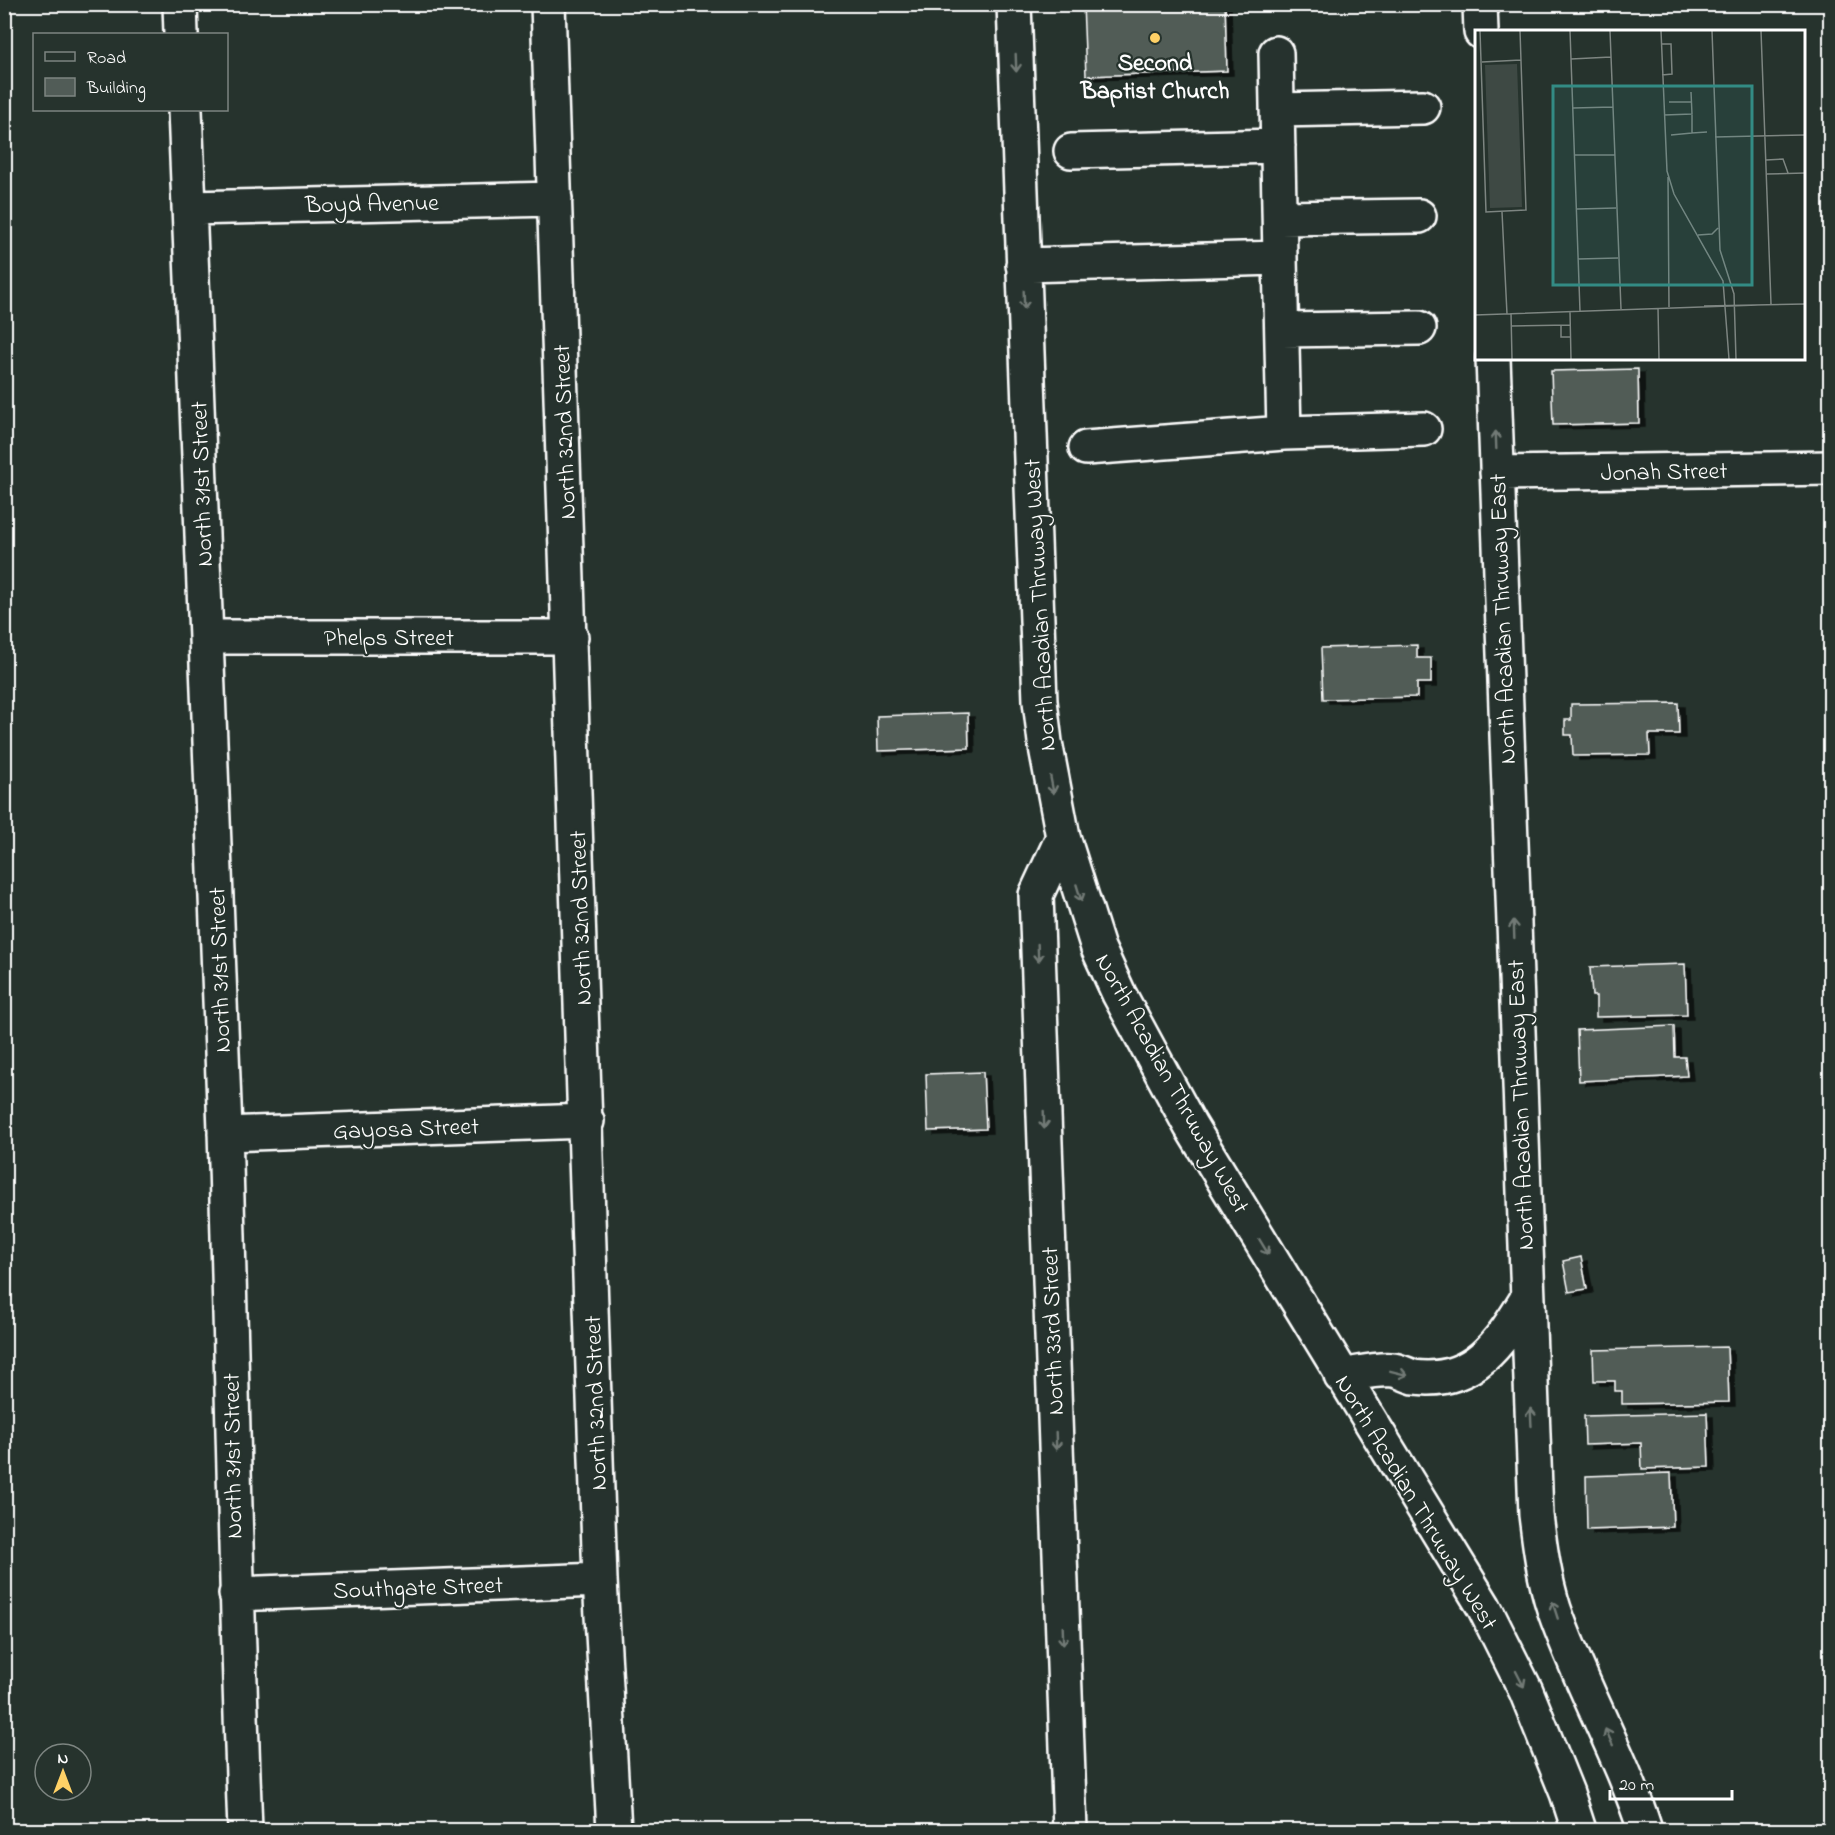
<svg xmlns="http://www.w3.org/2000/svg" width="1835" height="1835" font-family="'Indie Flower',sans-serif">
<defs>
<filter id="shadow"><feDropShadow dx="6" dy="4" stdDeviation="0" flood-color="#0009"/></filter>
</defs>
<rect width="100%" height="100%" fill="#26332d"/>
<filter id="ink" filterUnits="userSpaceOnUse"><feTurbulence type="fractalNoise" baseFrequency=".0167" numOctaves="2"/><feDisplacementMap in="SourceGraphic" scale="12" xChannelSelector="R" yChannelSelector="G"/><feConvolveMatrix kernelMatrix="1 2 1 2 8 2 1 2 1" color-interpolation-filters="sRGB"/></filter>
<g filter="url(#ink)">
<path fill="#515c57" stroke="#fff" stroke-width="1.5" filter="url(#shadow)" d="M1083 4H1225L1227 71 1086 76Z
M1638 369 1639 423 1553 425 1551 371Z
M1417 645V658H1431V683H1417V697L1323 699 1321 648Z
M1678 703 1679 734H1649L1650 755 1573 756 1572 735H1565V720H1571V704Z
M968 713 969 748 878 751 877 716Z
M1685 964 1687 1015 1596 1017V996H1592L1590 967Z
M1674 1026 1675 1057H1685L1687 1076 1579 1081 1577 1030Z
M983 1072 986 1129 928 1131 926 1074Z
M1581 1257 1587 1289 1569 1292 1563 1261Z
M1727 1347 1729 1402 1622 1404V1391H1615V1381H1594L1593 1350Z
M1707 1413 1709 1467 1642 1469 1641 1443 1585 1445 1584 1416Z
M1671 1473 1673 1527 1587 1530 1586 1476Z"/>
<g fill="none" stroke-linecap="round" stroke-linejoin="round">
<defs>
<path id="minor" d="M180 4 181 34
M548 4 600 1580 614 1830
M1014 4 1040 701 1045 742 1063 837 1098 948 1119 994 1190 1125 1484 1607 1526 1691 1567 1793 1579 1830
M1480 4 1481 32
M185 110C199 450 214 790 225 1130 232 1363 236 1597 245 1830
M1277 110 1423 107
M1071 151 1278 146
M189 208 555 199
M1280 218 1419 216
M1280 258 1284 433 1424 429
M1023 265 1280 258 1276 53
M1282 330 1419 328
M1493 358 1536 1515C1540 1547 1544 1578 1554 1609 1580 1685 1621 1754 1645 1830
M1086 448 1284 433
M1497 473 1830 468
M208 637H571
M1063 837 1036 895 1070 1830
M225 1134 587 1121
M1341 1376C1357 1374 1376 1368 1392 1370 1399 1370 1406 1375 1414 1377 1473 1385 1500 1343 1527 1299
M236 1594 600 1580"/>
</defs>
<use href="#minor" stroke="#fff" stroke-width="38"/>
<use href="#minor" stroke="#26332d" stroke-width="33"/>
</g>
<defs><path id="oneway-shaft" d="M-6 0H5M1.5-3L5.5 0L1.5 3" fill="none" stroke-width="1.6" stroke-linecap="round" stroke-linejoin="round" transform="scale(1.5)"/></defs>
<g stroke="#727a76">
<use href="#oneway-shaft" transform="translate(1016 63) rotate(88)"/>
<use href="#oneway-shaft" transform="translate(1024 300) rotate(88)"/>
<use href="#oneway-shaft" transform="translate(1496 440) rotate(-92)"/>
<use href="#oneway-shaft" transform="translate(1052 785) rotate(79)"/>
<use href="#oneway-shaft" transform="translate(1079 893) rotate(73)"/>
<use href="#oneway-shaft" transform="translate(1514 929) rotate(-92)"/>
<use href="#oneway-shaft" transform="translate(1038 953) rotate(88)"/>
<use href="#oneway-shaft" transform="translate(1044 1120) rotate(88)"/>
<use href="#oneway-shaft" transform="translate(1264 1247) rotate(59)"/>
<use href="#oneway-shaft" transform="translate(1399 1373) rotate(14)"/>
<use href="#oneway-shaft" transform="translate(1531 1417) rotate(-93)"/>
<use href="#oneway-shaft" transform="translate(1056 1441) rotate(88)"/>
<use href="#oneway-shaft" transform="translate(1555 1610) rotate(-108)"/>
<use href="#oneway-shaft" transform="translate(1063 1636) rotate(88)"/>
<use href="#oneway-shaft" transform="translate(1520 1679) rotate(63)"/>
<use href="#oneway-shaft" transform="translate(1609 1737) rotate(-115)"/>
</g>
</g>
<circle fill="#ffd166" stroke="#26332d" stroke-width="2" cx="1155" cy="38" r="6"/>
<g text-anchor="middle" stroke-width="4.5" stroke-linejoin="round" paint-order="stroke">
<g font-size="24" font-weight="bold" fill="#fff" stroke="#26332d">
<text x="1155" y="70">Second<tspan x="1155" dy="28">Baptist Church</tspan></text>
</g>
<g font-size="24" fill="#fff" stroke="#26332d">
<text transform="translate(372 203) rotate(-1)" y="8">Boyd Avenue</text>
<text transform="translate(564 432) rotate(-92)" y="8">North 32nd Street</text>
<text transform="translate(1664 471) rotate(-1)" y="8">Jonah Street</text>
<text transform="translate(201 484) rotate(-92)" y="8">North 31st Street</text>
<text transform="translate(1039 605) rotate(-93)" y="8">North Acadian Thruway West</text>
<text transform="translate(1502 619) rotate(-92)" y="8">North Acadian Thruway East</text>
<text x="389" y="645">Phelps Street</text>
<text transform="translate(580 918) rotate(-92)" y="8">North 32nd Street</text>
<text transform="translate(219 970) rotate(-92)" y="8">North 31st Street</text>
<text transform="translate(1173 1083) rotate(61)" y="8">North Acadian Thruway West</text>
<text transform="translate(1520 1105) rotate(-92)" y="8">North Acadian Thruway East</text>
<text transform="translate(406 1128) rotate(-2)" y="8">Gayosa Street</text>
<text transform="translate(1052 1331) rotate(-92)" y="8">North 33rd Street</text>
<text transform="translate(595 1403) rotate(-92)" y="8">North 32nd Street</text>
<text transform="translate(232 1456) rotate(-91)" y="8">North 31st Street</text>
<text transform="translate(1417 1502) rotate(59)" y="8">North Acadian Thruway West</text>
<text transform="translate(418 1587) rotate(-2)" y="8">Southgate Street</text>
</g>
</g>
<g transform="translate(1475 30)">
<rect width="330" height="330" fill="#26332d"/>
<path d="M42 34 47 177 15 178 10 35Z" fill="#3e4944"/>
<path fill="none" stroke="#7d8581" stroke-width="1.5" d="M5 1 11 182 51 180 45 1M95 1 105 281M135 1 146 279M186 1 192 141 199 164 248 251 254 329M237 1 245 220 259 264 261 329M286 1 296 274M186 14H196L197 44 187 45M96 29 136 27M7 32 46 30M194 72H217M98 78 138 77M217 84V103L232 102M189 85 217 84 216 62M196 105 217 103M240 107 330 105M100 125H140M291 130 308 129 313 143M292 144 330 143M193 147 194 277M102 179 141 178M27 182 32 284M223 205 237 204 243 198M103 229 143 228M229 276 330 274M183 278 184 329M95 282 96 329M36 283 37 329M0 285 283 275M86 295V307H95M36 296 95 295"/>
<path fill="#338b84" fill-opacity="0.15" stroke="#338b84" stroke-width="3" d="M78 56H277V255H78Z"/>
<rect width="330" height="330" fill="none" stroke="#fff" stroke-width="3"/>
</g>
<rect width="1835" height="1835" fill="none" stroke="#26332d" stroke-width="24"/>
<rect x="12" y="12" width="1811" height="1811" fill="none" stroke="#fff" stroke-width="2" filter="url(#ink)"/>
<rect x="33" y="33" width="195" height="78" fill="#26332d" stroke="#7d8581" stroke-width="1.5"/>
<rect x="45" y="52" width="30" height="9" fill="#26332d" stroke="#7d8581" stroke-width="1.5"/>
<text x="87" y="63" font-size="18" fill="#ffffff">Road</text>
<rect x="45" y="78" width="30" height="18" fill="#515c57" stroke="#7d8581" stroke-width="1.5"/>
<text x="87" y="93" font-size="18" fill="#ffffff">Building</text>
<g transform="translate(63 1772)"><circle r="28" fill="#26332d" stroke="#7d8581" stroke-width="1.5"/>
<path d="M0-4.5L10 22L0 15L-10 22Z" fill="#ffd166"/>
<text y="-9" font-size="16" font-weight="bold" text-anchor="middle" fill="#ffffff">N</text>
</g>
<path d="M1610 1790v9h122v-9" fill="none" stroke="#ffffff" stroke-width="3"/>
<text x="1619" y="1790" font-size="18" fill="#ffffff" stroke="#26332d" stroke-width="4.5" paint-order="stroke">20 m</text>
</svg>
